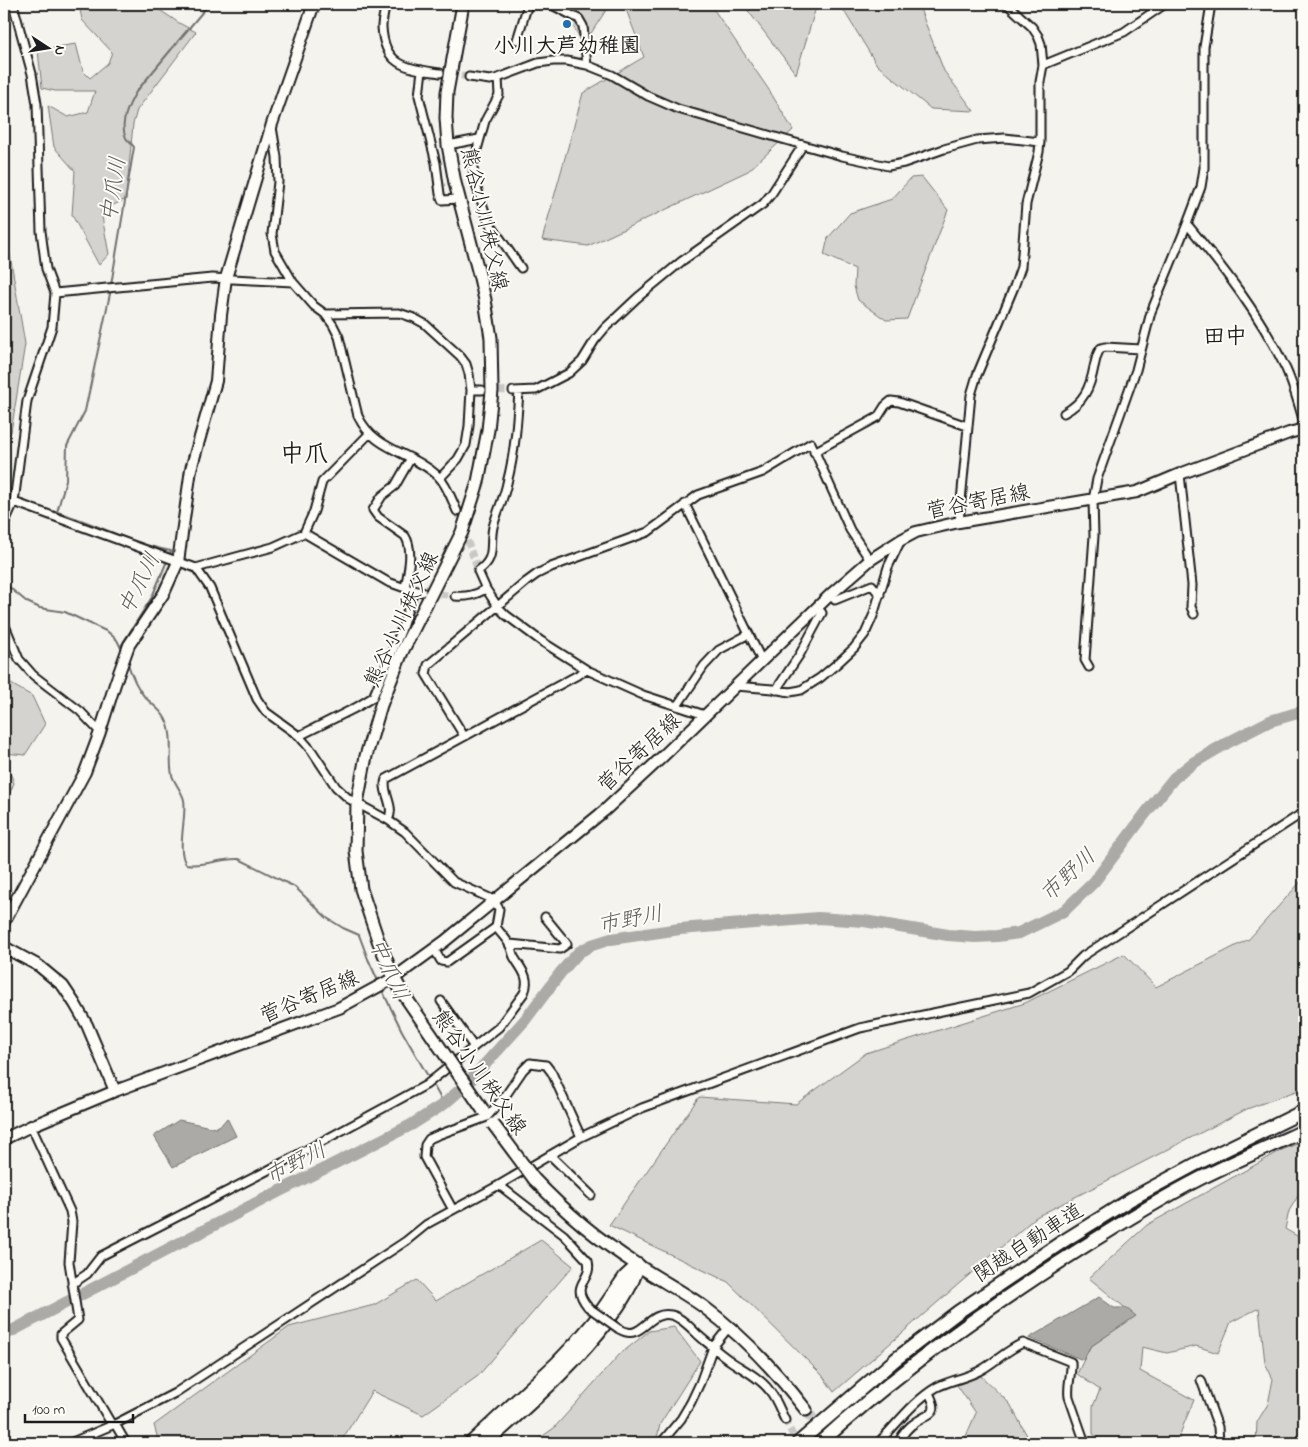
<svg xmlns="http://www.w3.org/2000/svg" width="1308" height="1447" font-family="'Indie Flower','Klee One',sans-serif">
<rect width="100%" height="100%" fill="#f4f3ee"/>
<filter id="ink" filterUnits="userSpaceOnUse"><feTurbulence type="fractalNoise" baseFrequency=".02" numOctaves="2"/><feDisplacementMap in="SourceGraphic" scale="10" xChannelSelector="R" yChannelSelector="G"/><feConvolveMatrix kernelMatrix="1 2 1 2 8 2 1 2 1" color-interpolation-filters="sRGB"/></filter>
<g filter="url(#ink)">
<path fill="#d4d3cf" stroke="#787876" d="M79 4H151L179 23 196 32 137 110 133 124 126 199 101 211 109 254 99 265 72 215 75 171 54 147 48 106 68 117 88 112 95 91H55L42 88 38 50 76 44 83 71 90 78 108 63 112 52 82 20Z
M559 4H610L584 44Z
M624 4H710L769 90 793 130 748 171 588 246 542 240 583 93 644 57Z
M743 4H817L796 74Z
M824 4H918L944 71 974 111 931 109 877 65 841 6Z
M922 177 948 210 907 319 886 320 858 300 854 286 855 269 824 255 828 238 850 213 892 199 911 178Z
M4 230 7 237 25 344 11 432 4 439Z
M4 680 32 696 45 724 25 755 4 753Z
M4 756 14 783 4 807Z
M1304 878V1088L1247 1109 1036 1217 834 1392 822 1375 728 1282 609 1225 699 1097 796 1104 866 1053 1025 1003 1124 954 1156 987 1249 939Z
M1304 1141V1186L1289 1211 1285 1229 1304 1240V1443H1256L1257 1422 1268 1404 1273 1379 1265 1363 1259 1308 1231 1322 1218 1353 1196 1346 1167 1353 1142 1347 1140 1371 1194 1400 1183 1426 1178 1443H1106L1093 1434V1406L1100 1390 1077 1374 1090 1347 1135 1316 1089 1278 1147 1225 1282 1150Z
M541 1240 573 1266 478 1376 423 1415 372 1391 340 1443H159L154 1425 289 1327 374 1305 417 1280 436 1301Z
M674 1327 700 1361 660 1424 656 1443H533L554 1428 619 1355 649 1331Z
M981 1376 1010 1404 1031 1443H963L976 1413 957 1385Z"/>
<path fill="#abaaa6" stroke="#72716f" d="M227 1118 236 1136 173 1167 154 1136 179 1120 215 1128 222 1124Z
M1099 1297 1114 1308H1126L1136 1316 1090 1347 1083 1360 1029 1338Z"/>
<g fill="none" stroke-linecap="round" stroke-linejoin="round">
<path stroke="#72716f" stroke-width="2" d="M111 285 134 147C132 144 128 141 126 138 119 124 129 104 136 92L209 4
M111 289 85 411 67 446 66 480 57 512C96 523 131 544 171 551L169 556
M4 583 27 602 40 608 65 612 108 632 117 640 122 650
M121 646 152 597 167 561
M127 661C131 674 135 685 144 696 150 703 160 709 165 718 175 736 168 756 172 775 174 783 182 791 184 800 187 817 176 850 186 864 204 867 221 858 239 859L295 887 327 918 343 928 359 935 368 959 379 983
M382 990 402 1031 444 1104"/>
<path stroke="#abaaa6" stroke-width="12" d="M4 1335 266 1198 411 1125 444 1104 468 1083 525 1020 561 972 579 952 592 945 611 939 680 929 818 918 864 921 948 935 975 937 997 936 1019 933 1064 911 1094 882 1145 814 1174 778 1193 763 1227 743 1270 721 1304 711"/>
<path stroke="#c9c8c4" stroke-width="7" stroke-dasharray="7 3.5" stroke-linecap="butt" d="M440 73 469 77
M488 390 513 391
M457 511 478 571
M430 593 455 596
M785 1420 797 1443"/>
<path stroke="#c9c8c4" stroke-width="11" stroke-dasharray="11 5.5" stroke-linecap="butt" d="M806 1410 831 1443"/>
<defs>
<path id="street" d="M385 4C385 12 382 19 382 27 384 67 408 68 440 73
M550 4 579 19 583 26 587 65
M517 40 528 4
M1043 65 1124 32 1165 4
M422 70 419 96 436 163 440 194 442 200 459 199
M469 77 490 80 498 78 538 63 553 61H567L587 65 612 75 648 96 678 109 803 145 842 156 888 166 904 163 944 149 977 140 1005 138 1040 142
M498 78 499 95 485 121 475 157 473 168 475 182 488 221 521 268
M272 127 277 157 278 182 272 234 275 251 293 282 314 306 325 314 333 325 339 337 358 416C374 451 413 452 438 476 447 485 452 500 457 511
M448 145 479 139
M1187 224C1224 269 1261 316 1286 369 1294 387 1299 405 1304 423
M55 293 212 278 293 282
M325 314 399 313 414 318 425 324 460 356 466 364 469 374 471 390 469 426 466 445 458 459 440 478
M471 390H482
M513 391 536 390 569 373 582 361 595 340 605 328 637 298 682 261 763 204 772 193 803 145
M519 391C517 422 515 453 507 483 504 498 497 512 493 527 489 546 497 558 478 571L486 589 498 607 506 615 541 641 587 670 643 695 705 715
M1064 413C1084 402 1090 388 1094 367 1096 360 1096 354 1101 348L1105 347 1141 349
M814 452 878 417 885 406 891 401 899 402 967 426
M1180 474 1192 585 1191 607 1194 614
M14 502 196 568 210 588 257 699 266 712 299 736 312 751 336 787 349 799 388 820 405 832 454 882 494 900 499 909 496 927C500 933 507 939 510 946 512 949 512 953 514 957 521 969 531 978 524 993L499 1027 426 1085 284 1162 101 1256 87 1274 72 1284
M685 504 762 661
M959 522 971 395 977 375 1014 287 1021 267 1026 204 1039 152 1040 142V82L1043 65 1041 44 1038 36 1032 27 1007 4
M4 524 14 502 27 401 52 327 55 293 46 269 41 231 37 104 32 74 13 4
M304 533 388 582 405 588 422 592
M196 568 273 547 304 533 314 511 322 482 369 434
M405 588C408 572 414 550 405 536L378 517 373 510 382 496 395 486 411 458
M830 595 835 600 872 585 880 595
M455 596C467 597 475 595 486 589
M4 623 19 659 33 675 80 711 100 732
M1089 667 1085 660 1094 536 1093 500 1097 479 1136 370 1151 312 1187 224 1201 187 1204 168V47L1211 4
M735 686 773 689 790 692 801 690 820 678 839 662 854 648 865 634 873 616 888 567 901 540
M776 690 800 654 822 613 817 607
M677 706 704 666 719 650 749 634
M299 736 357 707 373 697 401 631 414 590
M464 736 426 674 428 665 526 582 537 574 551 567 648 532 698 495 763 472 811 443 850 530 870 560
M388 820C396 806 381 792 386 779L587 670
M510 944 560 949 567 944 545 917
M434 949 441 961 447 962 496 927
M441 1001 474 1047
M31 1126 70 1211 72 1222 69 1262 78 1320 61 1334V1338L112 1425
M550 1155 591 1195
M499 1185 564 1235 588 1261C593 1282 568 1283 588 1307
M453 1210 424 1157 425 1145 429 1139 438 1135 487 1117 506 1095 523 1070 530 1063 546 1065 552 1073 581 1137
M619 1329C643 1343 647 1310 671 1315 681 1317 691 1328 698 1335 709 1344 720 1354 732 1362 744 1370 760 1378 769 1390 776 1398 780 1410 785 1420
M1201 1380 1218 1427 1219 1443
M115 1424 126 1443
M70 1443 115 1424 175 1393 406 1241 427 1224 499 1185 581 1137 642 1108 860 1028 1029 993 1068 971 1083 956 1304 812
M661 1443 681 1419 691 1402 700 1383 713 1347 729 1327
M878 1443C897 1424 913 1401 937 1387 951 1380 967 1378 981 1370 995 1362 1007 1350 1023 1343L1071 1362C1072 1373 1067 1385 1069 1397L1085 1443
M898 1443C902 1435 908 1427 916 1422 931 1412 940 1414 929 1393"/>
<path id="secondary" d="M4 922 85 772 100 732 115 684 129 645 164 593 178 562 191 469 216 381 221 315 226 278 272 124 314 4
M4 947 39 966 63 986 75 1004 87 1025 115 1091
M4 1139 31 1126 115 1091 339 1008 394 978 445 941 604 811 660 759 830 595 870 560 901 540 916 532 959 522 1137 492 1180 474 1289 433 1304 429"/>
<path id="primary" d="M448 1059 402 992 394 978 378 940 361 889 356 851 357 803 366 756 381 705 402 652 462 532 478 482 488 430 492 391 491 338 485 300 480 278 455 183 448 145 446 118 447 92 463 4
M534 1179C566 1213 597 1239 636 1264 658 1279 682 1291 704 1307 743 1336 776 1371 806 1410"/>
<path id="highway" d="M471 1443 557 1363 577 1342 594 1322 625 1277 638 1265
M486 1443C529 1404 574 1366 609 1319 622 1301 632 1286 638 1265
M798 1443 896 1359 958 1312 1062 1242 1131 1199 1196 1164 1304 1111
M820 1443C899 1371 987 1308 1077 1251 1118 1225 1158 1200 1201 1178 1235 1161 1270 1146 1304 1131"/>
</defs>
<use href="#street" stroke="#1c1c1c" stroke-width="11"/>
<use href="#secondary" stroke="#1c1c1c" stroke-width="14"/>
<use href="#primary" stroke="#1c1c1c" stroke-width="15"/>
<use href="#highway" stroke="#1c1c1c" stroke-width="16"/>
<use href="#street" stroke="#fdfcf7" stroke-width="7"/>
<use href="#secondary" stroke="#fdfcf7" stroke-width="10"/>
<use href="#primary" stroke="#fdfcf7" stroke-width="11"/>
<use href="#highway" stroke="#fdfcf7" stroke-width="12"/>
<defs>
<path id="street-bridge" d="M588 1307 619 1329"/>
<path id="primary-bridge" d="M448 1059 483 1110
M493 1124 534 1179"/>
</defs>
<use href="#street-bridge" stroke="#1c1c1c" stroke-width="11" stroke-linecap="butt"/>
<use href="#primary-bridge" stroke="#1c1c1c" stroke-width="15" stroke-linecap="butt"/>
<use href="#street-bridge" stroke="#fdfcf7" stroke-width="7"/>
<use href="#primary-bridge" stroke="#fdfcf7" stroke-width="11"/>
</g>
</g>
<circle fill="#1f6fb2" stroke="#fdfcf7" stroke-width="2" cx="567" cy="24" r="5"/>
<g text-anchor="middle" stroke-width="4" stroke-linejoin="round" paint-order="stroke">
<g font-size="21" font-weight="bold" fill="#1c1c1c" stroke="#fdfcf7">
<text x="567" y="52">小川大芦幼稚園</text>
</g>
<g font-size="21" fill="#1c1c1c" stroke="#fdfcf7">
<text transform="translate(485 219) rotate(77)" y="7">熊谷小川秩父線</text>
<text transform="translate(978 501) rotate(-11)" y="7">菅谷寄居線</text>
<text transform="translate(401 619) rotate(-65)" y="7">熊谷小川秩父線</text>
<text transform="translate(639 752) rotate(-43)" y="7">菅谷寄居線</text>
<text transform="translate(309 996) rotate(-23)" y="7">菅谷寄居線</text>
<text transform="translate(480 1072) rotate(55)" y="7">熊谷小川秩父線</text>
<text transform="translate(1028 1242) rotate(-33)" y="7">関越自動車道</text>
</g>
<g font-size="22" font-style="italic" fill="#5c5c5a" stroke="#fdfcf7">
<text transform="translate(112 189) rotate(-81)" y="8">中爪川</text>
<text transform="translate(138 583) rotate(-63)" y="8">中爪川</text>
<text transform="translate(1067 874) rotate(-43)" y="8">市野川</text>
<text transform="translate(630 918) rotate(-11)" y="8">市野川</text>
<text transform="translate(390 969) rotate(66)" y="8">中爪川</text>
<text transform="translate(295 1162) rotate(-27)" y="8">市野川</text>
</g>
<g font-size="22" font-weight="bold" fill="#1c1c1c" stroke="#fdfcf7">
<text x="1225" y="343">田中</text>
</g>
<g font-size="24" font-weight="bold" fill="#1c1c1c" stroke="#fdfcf7">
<text x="304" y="461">中爪</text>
</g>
</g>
<rect width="1308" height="1447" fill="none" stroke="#fdfcf7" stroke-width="20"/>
<rect x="10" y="10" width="1288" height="1427" fill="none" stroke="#1c1c1c" stroke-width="2" filter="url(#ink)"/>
<g transform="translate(48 48) rotate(102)" stroke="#fdfcf7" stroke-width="4" paint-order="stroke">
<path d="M0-4L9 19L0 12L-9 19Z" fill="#1c1c1c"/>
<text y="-8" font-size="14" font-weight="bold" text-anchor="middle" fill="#1c1c1c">N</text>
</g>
<path d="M25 1414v8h108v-8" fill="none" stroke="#1c1c1c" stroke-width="2.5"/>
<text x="32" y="1414" font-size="15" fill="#1c1c1c" stroke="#fdfcf7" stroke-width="4" paint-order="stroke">100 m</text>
</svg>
